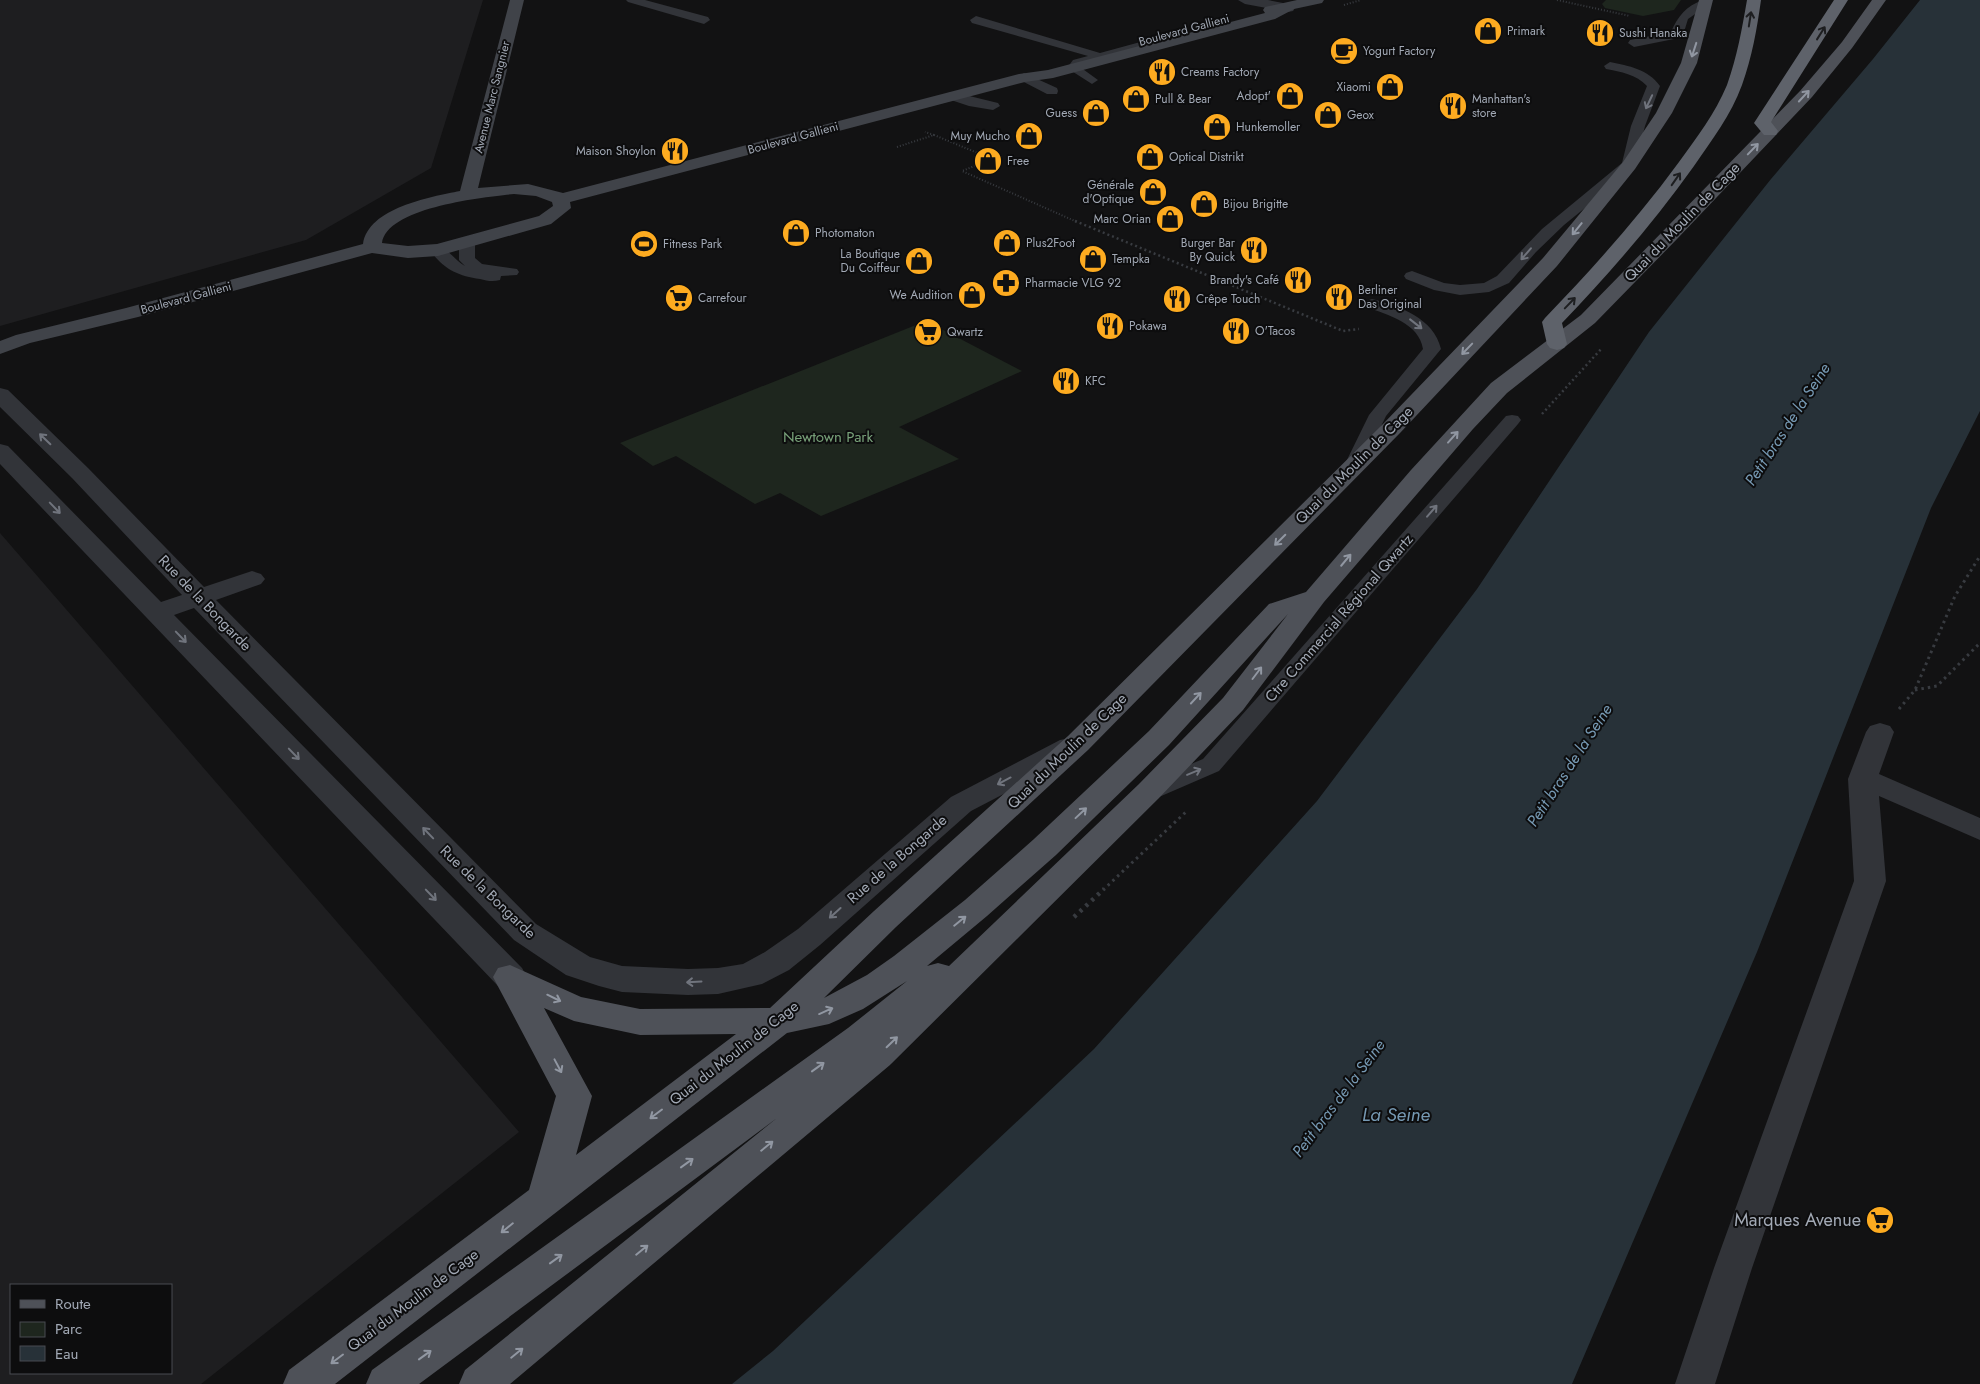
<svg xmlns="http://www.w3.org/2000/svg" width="1980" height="1384" font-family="Jost,sans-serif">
<rect width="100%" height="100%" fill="#121213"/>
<path fill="#1e1e20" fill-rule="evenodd" d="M0 0H483L431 168 306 240 0 326Z
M0 533 519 1132 201 1384H0ZM11 1285H171V1373H11Z"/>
<path fill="#1e261e" d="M1606 0H1681L1674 10 1643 16 1605 8 1602 4Z
M926 321 1022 371 899 427 959 459 821 516 780 493 755 504 676 456 653 466 620 443Z"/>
<path fill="#273138" d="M1920 0H1980V411L1931 508 1757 952 1572 1384H732L773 1351 1094 1049 1317 801 1477 589 1649 332 1771 179 1873 59Z"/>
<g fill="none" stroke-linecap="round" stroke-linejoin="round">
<path stroke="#383b40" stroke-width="2" stroke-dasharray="1 2" stroke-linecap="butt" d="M1557 0 1630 16
M1344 5 1361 0
M934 135 992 159 962 171 1077 222
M897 147 934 135 925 132"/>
<path stroke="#383b40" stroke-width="2.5" stroke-dasharray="2 3" stroke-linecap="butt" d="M1075 221 1343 331 1359 329
M1542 414 1602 348"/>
<path stroke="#383b40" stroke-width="3" stroke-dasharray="2.5 4" stroke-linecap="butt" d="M1915 690 1937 686 1980 643
M1899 709 1915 690 1955 596 1980 556
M1103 890 1188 810"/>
<path stroke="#383b40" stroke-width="4.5" stroke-dasharray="3 5" stroke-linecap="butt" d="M1074 917 1104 889"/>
<path fill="#323439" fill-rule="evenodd" d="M626 0H645L708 17 710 20 704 24 628 2Z
M1703 0 1709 1 1711 3 1688 19 1684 32 1679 38 1634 47 1628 43 1630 40 1671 32C1678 16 1686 6 1703 0Z
M976 16 1100 53 1144 41 1158 33 1164 37 1152 47 1081 66 1080 67 1098 80 1092 84 1067 68 1073 60 1088 56 972 23 970 20Z
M1610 62C1629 66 1648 69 1660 86L1645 126 1634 168 1564 225 1536 252 1509 283 1489 292 1460 295 1434 290 1406 279 1404 276 1406 273 1412 271 1444 283 1460 285 1484 283 1497 276 1542 229 1622 163 1631 126 1647 86C1636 74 1621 72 1606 69L1604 66Z
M1024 73 1057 88 1058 91 1057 94H1047L1020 80 1018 77Z
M953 92 998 103 1000 106 993 110 969 106 948 99 946 96 948 93Z
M467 238 472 240 475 243V258L482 264 517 269 519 272 517 275 501 276 500 280C493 282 487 281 480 279 458 276 443 269 430 250L433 247C446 243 453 260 465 266L459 260V243L462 240Z
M1372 299C1399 306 1434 318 1441 349L1386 416 1361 468 1359 472 1352 474 1345 472 1343 468 1369 415 1423 349C1419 323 1388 315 1366 307L1364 304 1366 301Z
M1512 415 1518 416 1521 420 1518 424 1219 771 1159 797 1150 799 1141 797 1138 791 1141 785 1203 759 1506 416Z"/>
<path fill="#323439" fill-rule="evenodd" d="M1880 723 1890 726 1894 732 1879 774 1980 818V840L1879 796 1886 881 1752 1268 1715 1384H1675L1714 1268 1854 881 1848 779 1866 732 1870 726Z"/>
<path fill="#323439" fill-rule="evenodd" d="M1238 0H1268L1293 5 1295 8 1293 11 1288 12 1245 4Z"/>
<path fill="#323439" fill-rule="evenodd" d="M0 388 8 390 88 468 204 587 252 571 261 574 265 579 261 584 216 600 536 924 590 957 622 966 688 969 718 968 743 964 765 952 798 929 951 797 1060 740 1070 738 1080 740 1084 747 1080 754 971 811 820 945 789 970 762 984 718 994 688 995 622 992 599 986 566 975 514 940 194 608 174 615 522 968 527 977 522 986 510 989 498 986 0 464V444L8 446 161 602 182 595 72 478 0 407Z"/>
<path fill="#404349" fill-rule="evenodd" d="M510 0H524L478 188 528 184 563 193 1019 74 1048 70 1265 13 1263 10 1265 7 1297 0H1324L1322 3 1294 9 1275 19 1053 78 1025 82 570 202 571 208 551 224 438 256 408 258 372 253 138 317 30 343 0 354V341L16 335 126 308 363 244C368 208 430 197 460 191ZM514 194 536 196 552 202 553 206 539 216 437 244 408 246 382 243C387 207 484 197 514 194Z"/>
<path fill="#4e5158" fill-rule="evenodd" d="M1699 0H1713L1697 63 1672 113 1635 169 1557 266 1400 433 1088 750 896 927 824 998 867 975 894 956 965 900 1034 839 1149 731 1269 604 1306 592 1411 470 1491 383 1581 315 1800 91 1842 42 1872 0H1886L1852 48 1812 97 1677 239 1595 323 1507 393 1473 429 1324 602 1243 710 1159 798 890 1065 510 1384H459L465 1370 777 1118 419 1384H366L372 1370 848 1028 907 981 863 1009 829 1024 787 1033 335 1384H283L289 1370 529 1190 556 1096 493 977 498 968 510 965 581 997 640 1009 770 1008 874 911 1068 736 1384 423 1543 258 1623 162 1656 113 1681 63ZM1288 614 1223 698 1139 784 949 966 938 963 927 966 987 916 1056 855 1169 745ZM544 1008 574 1021 640 1035 736 1034 576 1155 592 1096Z"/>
<path fill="#5e626a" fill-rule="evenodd" d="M1747 0H1761C1757 29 1752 57 1742 85 1731 115 1712 140 1694 166 1654 222 1610 273 1562 323L1567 344 1564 348 1557 350 1550 348 1547 344 1542 322 1545 318C1593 268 1638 218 1679 162 1697 137 1715 114 1727 85 1737 57 1742 29 1747 0Z
M1834 0H1848L1771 122 1778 131 1776 135H1764L1754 123Z"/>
</g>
<defs><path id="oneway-shaft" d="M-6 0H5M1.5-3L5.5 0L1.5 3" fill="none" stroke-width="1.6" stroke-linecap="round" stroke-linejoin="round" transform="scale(1.25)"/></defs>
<g stroke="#1d1e20">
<use href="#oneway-shaft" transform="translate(1750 19) rotate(-81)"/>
<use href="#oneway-shaft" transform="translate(1821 33) rotate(-58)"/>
<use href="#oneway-shaft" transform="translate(1676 179) rotate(-55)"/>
<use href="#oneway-shaft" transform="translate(1570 303) rotate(-46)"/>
</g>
<g stroke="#9197a2">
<use href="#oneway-shaft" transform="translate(1694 50) rotate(108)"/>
<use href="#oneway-shaft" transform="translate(1804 96) rotate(-47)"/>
<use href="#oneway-shaft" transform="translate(1753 149) rotate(-46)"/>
<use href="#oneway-shaft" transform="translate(1577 229) rotate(129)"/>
<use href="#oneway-shaft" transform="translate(1467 349) rotate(134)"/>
<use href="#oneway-shaft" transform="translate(1453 437) rotate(-48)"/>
<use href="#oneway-shaft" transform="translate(1280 540) rotate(135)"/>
<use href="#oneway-shaft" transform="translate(1346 560) rotate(-50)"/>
<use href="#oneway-shaft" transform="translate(1257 673) rotate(-53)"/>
<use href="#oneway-shaft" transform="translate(1196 698) rotate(-47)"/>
<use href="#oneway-shaft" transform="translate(1081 813) rotate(-43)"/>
<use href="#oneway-shaft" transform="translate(960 921) rotate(-39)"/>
<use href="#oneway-shaft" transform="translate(554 998) rotate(26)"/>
<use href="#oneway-shaft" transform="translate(826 1011) rotate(-24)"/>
<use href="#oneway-shaft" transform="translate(892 1042) rotate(-44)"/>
<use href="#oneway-shaft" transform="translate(558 1066) rotate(62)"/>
<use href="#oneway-shaft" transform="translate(818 1067) rotate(-36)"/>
<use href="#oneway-shaft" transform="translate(656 1114) rotate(143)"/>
<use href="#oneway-shaft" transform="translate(767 1146) rotate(-39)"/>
<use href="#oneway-shaft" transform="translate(687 1163) rotate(-36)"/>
<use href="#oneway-shaft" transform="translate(507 1228) rotate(141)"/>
<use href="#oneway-shaft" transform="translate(642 1250) rotate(-39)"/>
<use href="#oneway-shaft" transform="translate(556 1259) rotate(-36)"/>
<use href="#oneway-shaft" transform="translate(517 1353) rotate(-39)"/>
<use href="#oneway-shaft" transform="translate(425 1355) rotate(-36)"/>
<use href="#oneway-shaft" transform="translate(337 1359) rotate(143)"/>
</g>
<g stroke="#70747d">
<use href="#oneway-shaft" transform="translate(1649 102) rotate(115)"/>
<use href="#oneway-shaft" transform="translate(1526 254) rotate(131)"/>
<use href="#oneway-shaft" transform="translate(1416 324) rotate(38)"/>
<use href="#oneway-shaft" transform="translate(45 439) rotate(-136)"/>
<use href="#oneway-shaft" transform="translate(55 508) rotate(46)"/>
<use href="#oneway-shaft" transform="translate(1432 511) rotate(-49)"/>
<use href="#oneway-shaft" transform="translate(181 637) rotate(46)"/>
<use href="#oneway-shaft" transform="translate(294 754) rotate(46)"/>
<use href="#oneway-shaft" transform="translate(1194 772) rotate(-23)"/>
<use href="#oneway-shaft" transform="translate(1004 781) rotate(152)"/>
<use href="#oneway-shaft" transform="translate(428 833) rotate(-134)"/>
<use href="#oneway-shaft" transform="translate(431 895) rotate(46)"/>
<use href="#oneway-shaft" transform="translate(835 913) rotate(138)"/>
<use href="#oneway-shaft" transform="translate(694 982) rotate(177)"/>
</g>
<defs>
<symbol id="shop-disc" viewBox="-11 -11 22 22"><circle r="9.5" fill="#fdab20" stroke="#0d0d0e"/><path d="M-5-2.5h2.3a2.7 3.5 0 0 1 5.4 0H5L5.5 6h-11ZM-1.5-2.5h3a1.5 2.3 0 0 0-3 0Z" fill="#111"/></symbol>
<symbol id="restaurant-disc" viewBox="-11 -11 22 22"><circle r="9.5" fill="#fdab20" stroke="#0d0d0e"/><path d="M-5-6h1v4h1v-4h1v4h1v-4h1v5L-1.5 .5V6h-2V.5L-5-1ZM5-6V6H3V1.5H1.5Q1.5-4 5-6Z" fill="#111"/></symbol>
<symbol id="cafe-disc" viewBox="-11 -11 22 22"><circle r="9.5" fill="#fdab20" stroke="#0d0d0e"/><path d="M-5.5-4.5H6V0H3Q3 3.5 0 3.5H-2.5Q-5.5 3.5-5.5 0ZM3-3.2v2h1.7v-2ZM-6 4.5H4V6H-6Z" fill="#111"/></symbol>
<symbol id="stadium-disc" viewBox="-11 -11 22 22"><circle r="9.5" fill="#fdab20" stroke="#0d0d0e"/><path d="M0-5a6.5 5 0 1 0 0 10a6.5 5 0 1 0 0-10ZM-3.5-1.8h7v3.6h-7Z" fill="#111"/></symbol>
<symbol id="pharmacy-disc" viewBox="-11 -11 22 22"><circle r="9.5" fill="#fdab20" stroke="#0d0d0e"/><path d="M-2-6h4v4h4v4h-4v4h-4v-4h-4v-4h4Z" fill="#111"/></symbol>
<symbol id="supermarket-disc" viewBox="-11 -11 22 22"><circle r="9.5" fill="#fdab20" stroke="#0d0d0e"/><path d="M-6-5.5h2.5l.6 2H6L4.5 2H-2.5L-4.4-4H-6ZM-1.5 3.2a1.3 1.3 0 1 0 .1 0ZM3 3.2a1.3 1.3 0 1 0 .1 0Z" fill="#111"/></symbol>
</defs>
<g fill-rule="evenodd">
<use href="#shop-disc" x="1472" y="15" width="32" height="32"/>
<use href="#restaurant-disc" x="1584" y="17" width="32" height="32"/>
<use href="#cafe-disc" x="1328" y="35" width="32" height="32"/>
<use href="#restaurant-disc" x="1146" y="56" width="32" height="32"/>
<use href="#shop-disc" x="1374" y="71" width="32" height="32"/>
<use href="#shop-disc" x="1274" y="80" width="32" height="32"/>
<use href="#shop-disc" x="1120" y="83" width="32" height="32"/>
<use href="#restaurant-disc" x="1437" y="90" width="32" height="32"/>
<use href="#shop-disc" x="1080" y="97" width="32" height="32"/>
<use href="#shop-disc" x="1312" y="99" width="32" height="32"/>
<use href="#shop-disc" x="1201" y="111" width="32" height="32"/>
<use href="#shop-disc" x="1013" y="120" width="32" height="32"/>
<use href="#restaurant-disc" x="659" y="135" width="32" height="32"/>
<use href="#shop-disc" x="1134" y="141" width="32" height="32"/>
<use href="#shop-disc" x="972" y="145" width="32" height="32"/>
<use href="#shop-disc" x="1137" y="176" width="32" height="32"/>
<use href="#shop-disc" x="1188" y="188" width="32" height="32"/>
<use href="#shop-disc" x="1154" y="203" width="32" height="32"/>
<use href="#shop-disc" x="780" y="217" width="32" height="32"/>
<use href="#shop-disc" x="991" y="227" width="32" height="32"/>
<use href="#stadium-disc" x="628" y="228" width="32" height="32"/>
<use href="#restaurant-disc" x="1238" y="234" width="32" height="32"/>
<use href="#shop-disc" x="1077" y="243" width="32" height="32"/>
<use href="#shop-disc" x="903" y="245" width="32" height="32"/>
<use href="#restaurant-disc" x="1282" y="264" width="32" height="32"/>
<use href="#pharmacy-disc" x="990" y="267" width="32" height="32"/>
<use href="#shop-disc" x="956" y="279" width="32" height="32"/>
<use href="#restaurant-disc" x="1323" y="281" width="32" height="32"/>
<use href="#supermarket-disc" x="663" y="282" width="32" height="32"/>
<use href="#restaurant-disc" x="1161" y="283" width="32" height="32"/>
<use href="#restaurant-disc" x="1094" y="310" width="32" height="32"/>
<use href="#restaurant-disc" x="1220" y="315" width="32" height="32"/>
<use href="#supermarket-disc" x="912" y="316" width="32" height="32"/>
<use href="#restaurant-disc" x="1050" y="365" width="32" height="32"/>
<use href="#supermarket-disc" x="1864" y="1204" width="32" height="32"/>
</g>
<g text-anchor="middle" stroke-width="4" stroke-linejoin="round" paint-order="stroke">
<g font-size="12" fill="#a2a9b5" stroke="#0d0d0e">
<text transform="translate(1184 30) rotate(-15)" y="4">Boulevard Gallieni</text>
<text transform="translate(492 97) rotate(-76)" y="4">Avenue Marc Sangnier</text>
<text transform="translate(793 138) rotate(-15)" y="4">Boulevard Gallieni</text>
<text transform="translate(186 298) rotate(-15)" y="4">Boulevard Gallieni</text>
</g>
<g font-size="12" fill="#a2a9b5" stroke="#0d0d0e" text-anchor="start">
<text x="1507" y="35">Primark</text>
<text x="1619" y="37">Sushi Hanaka</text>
<text x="1363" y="55">Yogurt Factory</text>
<text x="1181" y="76">Creams Factory</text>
<text x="1371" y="91" text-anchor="end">Xiaomi</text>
<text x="1271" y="100" text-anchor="end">Adopt'</text>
<text x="1155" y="103">Pull &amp; Bear</text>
<text x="1472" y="103">Manhattan's<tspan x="1472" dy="14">store</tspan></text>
<text x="1077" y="117" text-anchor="end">Guess</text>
<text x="1347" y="119">Geox</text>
<text x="1236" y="131">Hunkemoller</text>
<text x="1010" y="140" text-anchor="end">Muy Mucho</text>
<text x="656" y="155" text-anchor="end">Maison Shoylon</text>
<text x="1169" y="161">Optical Distrikt</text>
<text x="1007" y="165">Free</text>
<text x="1134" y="189" text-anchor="end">Générale<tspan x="1134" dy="14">d'Optique</tspan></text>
<text x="1223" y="208">Bijou Brigitte</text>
<text x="1151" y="223" text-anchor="end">Marc Orian</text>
<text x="815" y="237">Photomaton</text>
<text x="1026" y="247">Plus2Foot</text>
<text x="1235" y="247" text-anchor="end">Burger Bar<tspan x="1235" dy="14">By Quick</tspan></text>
<text x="663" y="248">Fitness Park</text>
<text x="900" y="258" text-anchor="end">La Boutique<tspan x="900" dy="14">Du Coiffeur</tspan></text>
<text x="1112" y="263">Tempka</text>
<text x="1279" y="284" text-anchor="end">Brandy's Café</text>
<text x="1025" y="287">Pharmacie VLG 92</text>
<text x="1358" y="294">Berliner<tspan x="1358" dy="14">Das Original</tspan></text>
<text x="953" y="299" text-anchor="end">We Audition</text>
<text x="698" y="302">Carrefour</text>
<text x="1196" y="303">Crêpe Touch</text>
<text x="1129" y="330">Pokawa</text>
<text x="1255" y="335">O'Tacos</text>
<text x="947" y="336">Qwartz</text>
<text x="1085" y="385">KFC</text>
</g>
<g font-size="15" fill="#a2a9b5" stroke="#0d0d0e">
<text transform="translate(1682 222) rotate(-46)" y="5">Quai du Moulin de Cage</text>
<text transform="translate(1354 465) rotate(-45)" y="5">Quai du Moulin de Cage</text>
<text transform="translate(205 603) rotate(46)" y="5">Rue de la Bongarde</text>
<text transform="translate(1339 618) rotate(-49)" y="5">Ctre Commercial Régional Qwartz</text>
<text transform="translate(1067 751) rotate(-44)" y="5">Quai du Moulin de Cage</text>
<text transform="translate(897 859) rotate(-41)" y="5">Rue de la Bongarde</text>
<text transform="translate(488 892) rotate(44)" y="5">Rue de la Bongarde</text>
<text transform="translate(734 1053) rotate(-38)" y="5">Quai du Moulin de Cage</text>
<text transform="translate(413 1300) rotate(-37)" y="5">Quai du Moulin de Cage</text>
</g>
<g font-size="15" fill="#78a179" stroke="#0d0d0e">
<text x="828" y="442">Newtown Park</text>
</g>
<g font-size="16" font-style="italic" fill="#7699b3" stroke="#0d0d0e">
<text transform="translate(1787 424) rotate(-57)" y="6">Petit bras de la Seine</text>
<text transform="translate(1569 765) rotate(-57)" y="6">Petit bras de la Seine</text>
<text transform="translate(1338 1098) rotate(-53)" y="6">Petit bras de la Seine</text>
</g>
<g font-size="18" fill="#a2a9b5" stroke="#0d0d0e" text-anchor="end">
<text x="1861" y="1226">Marques Avenue</text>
</g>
<g font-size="19" font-style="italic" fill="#7699b3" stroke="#0d0d0e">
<text x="1396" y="1121">La Seine</text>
</g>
</g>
<rect x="10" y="1284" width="162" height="90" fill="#0d0d0e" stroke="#494b51"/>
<rect x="20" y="1300" width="25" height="8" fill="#4e5158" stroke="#494b51"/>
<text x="55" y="1309" font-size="15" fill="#a2a9b5">Route</text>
<rect x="20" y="1322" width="25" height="15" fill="#1e261e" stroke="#494b51"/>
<text x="55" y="1334" font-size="15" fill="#a2a9b5">Parc</text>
<rect x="20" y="1346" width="25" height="15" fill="#273138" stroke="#494b51"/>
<text x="55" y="1359" font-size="15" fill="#a2a9b5">Eau</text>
</svg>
